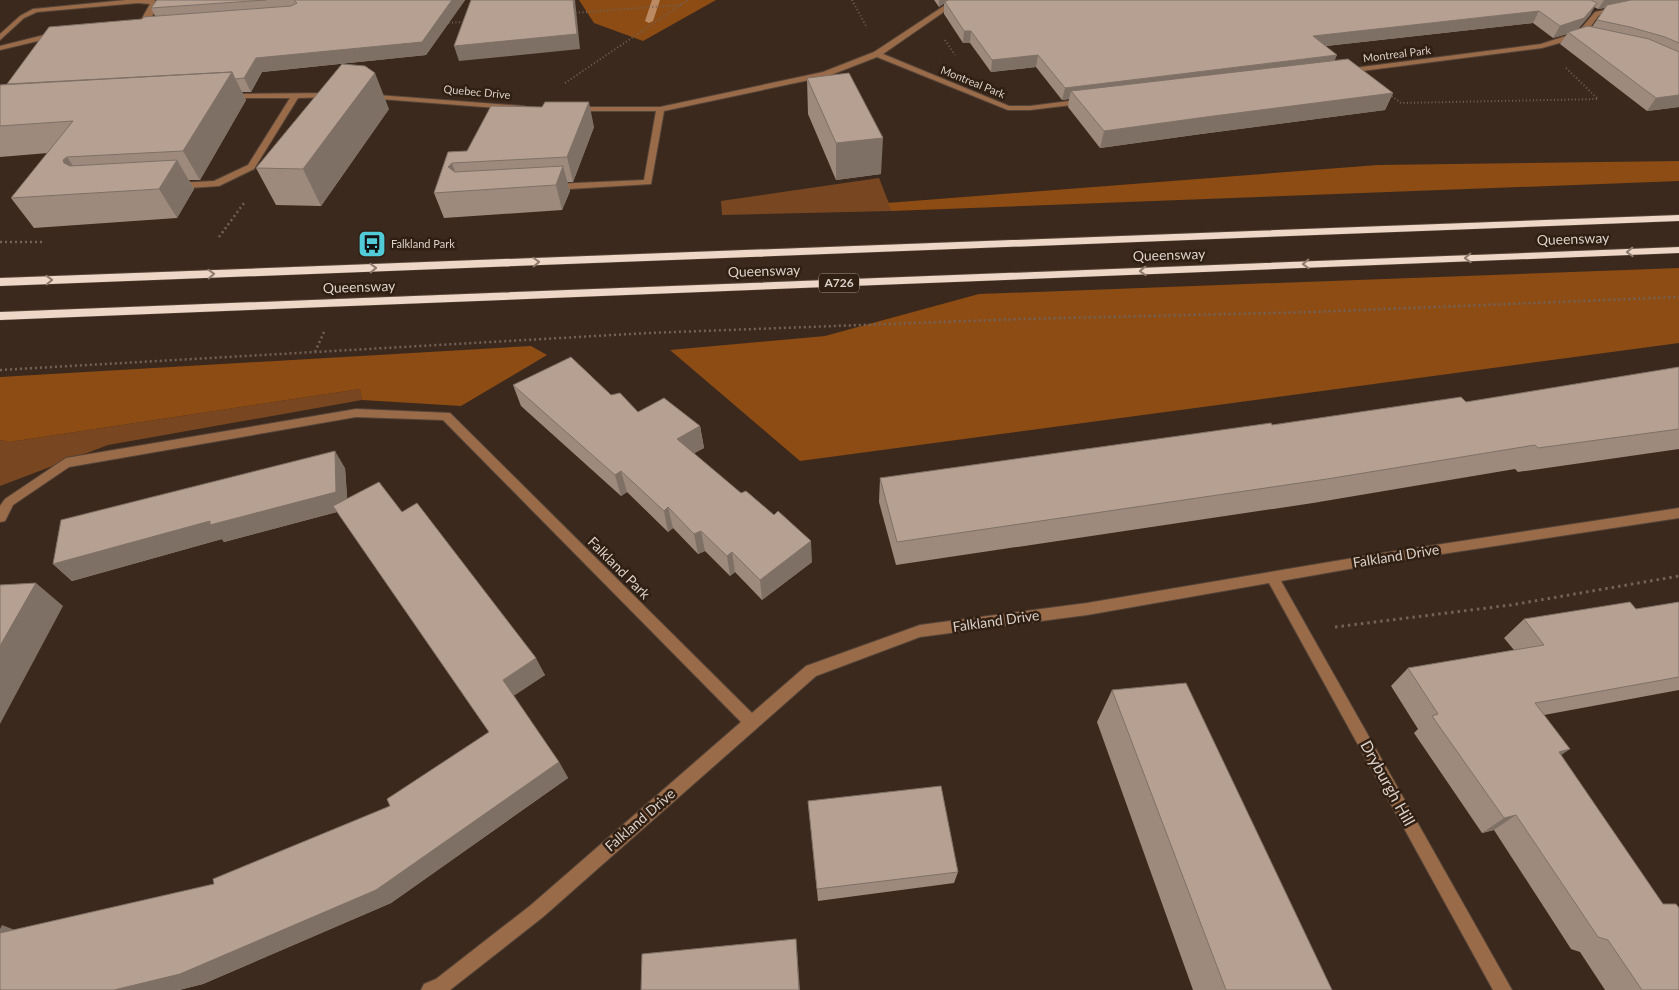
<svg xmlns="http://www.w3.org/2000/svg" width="1679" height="990" font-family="Lato,sans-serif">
<rect width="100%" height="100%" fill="#3b291d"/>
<path fill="#784721" d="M879 178 892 211 722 215 721 201Z
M360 389 362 400 108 445 0 486V440L9 442Z"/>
<path fill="#8c4c14" d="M579 0H716L643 41 594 23Z
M1679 161V181L892 211 887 203 1378 165Z
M1679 268V343L800 461 670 350 825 336 979 294Z
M531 346 547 355 461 406 362 400 360 389 9 442 0 440V377Z"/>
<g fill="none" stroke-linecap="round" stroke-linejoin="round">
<path fill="#bb8962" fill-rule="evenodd" d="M652 0H660L653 21 649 23 645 21Z"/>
<defs>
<path id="minor" d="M126 0H154L157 2 154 13 144 29 137 27 150 4 138 3 37 12 24 18 0 40V34L20 16 33 9Z
M953 0H961L883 54 1009 106H1030L1085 99 1089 101 1088 103 1030 110H1008L877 57 828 76 664 111 651 184 553 190 549 187 553 184 644 180 656 111H571V107H660L823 72 874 52Z
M1617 7 1619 8V10L1599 15 1584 36 1542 48 1346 73 1342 71 1346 69 1541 44 1578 32 1595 12Z
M56 32 60 34 59 36 0 50V46Z
M332 93 336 95 335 97 298 98 254 169 219 186 175 189 171 186 175 183 214 181 248 165 290 98H224V94Z
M364 94 524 106 528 108 524 110 367 98H364Z
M356 409 450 413 752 713 806 666 920 625 1087 603 1383 553 1679 508V518L1383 563 1281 581 1512 990H1493L1269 583 1087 615 920 637 816 676 543 917 450 990H421L424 984 436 979 531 905 741 722 443 420 356 417 69 467 13 505 5 521 0 522V506L5 499 66 458Z"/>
<path id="highway" d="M1679 215V221L0 286V278Z
M1679 247V253L0 320V312Z"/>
</defs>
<use href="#minor" stroke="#554438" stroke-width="2"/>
<use href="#highway" stroke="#554438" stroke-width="1"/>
<path stroke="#726257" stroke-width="2" stroke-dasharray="1 2.5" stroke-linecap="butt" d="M852 0 867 28
M572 13 681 5
M445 23 466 22
M945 40 955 55
M565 83 688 0
M1389 94 1401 103 1598 99 1565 67"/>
<path stroke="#726257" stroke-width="2.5" stroke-dasharray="2 3" stroke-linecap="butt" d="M219 237 244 203
M0 242H43
M315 352 324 332
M0 370 648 333 1022 319 1313 312 1679 297"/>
<path stroke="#726257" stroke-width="3" stroke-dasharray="2.5 4" stroke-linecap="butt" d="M1335 627 1511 605 1679 576"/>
<use href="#minor" fill="#996b49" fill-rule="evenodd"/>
<use href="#highway" fill="#eed7c7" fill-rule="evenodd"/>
</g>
<path fill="#9d8a7d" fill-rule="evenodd" d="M157 0H465L426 55 262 72 251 92H242L246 100 200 180H189L194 189 177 218 34 228 11 198 48 153 0 157V85L7 84 142 19 155 16 151 8Z
M934 0H1679V107L1647 111 1560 44 1567 34 1553 38 1533 23 1326 46 1335 60 1393 93 1385 110 1201 134 1100 148 1068 107 1069 99 1062 100 1036 67 991 72 970 43H963L944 14V3L939 7ZM1594 7 1598 9 1605 8 1592 27 1578 29 1590 15Z
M807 78 881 174 836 180 808 114Z
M389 109 321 206 276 205 256 168Z
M594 127 573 182H567L570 191 562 210 444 218 434 193 448 152 467 151Z
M1679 367V449L1518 472 1515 469 1313 503 896 565 879 502 880 478 1272 425 1466 402Z
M513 385 611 395 638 412 700 426 704 448 694 453 812 562 762 600 735 572 730 576 705 551 698 554 673 528 668 532 627 492 621 496 521 406Z
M345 468 347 498 402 512 545 675 513 696 559 762 568 778 391 903 203 984 179 990H0L15 930 214 884 390 806 489 732 337 512 224 542 222 539 72 581 53 564Z
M1679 602V690L1544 715 1561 755 1679 990H1605L1580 952 1571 949 1494 830 1482 833 1414 733 1418 729 1391 686 1408 668 1514 650 1504 638 1524 619 1636 609Z
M1112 690 1332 990H1193L1097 722Z
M808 801 958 872 954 883 818 901Z"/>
<path fill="#7f7066" d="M452 0H465L426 55 262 72 251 92 244 78 256 58Z
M573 0H575L580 49 459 61 454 46Z
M939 0H950L939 7Z
M1604 0H1643L1598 9Z
M1597 3 1590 15 1577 30 1568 32 1567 34 1553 38 1560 26Z
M1539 11 1533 23 1308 48 1313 36Z
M964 31H971L970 43H963Z
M1038 55 1036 67 991 72 992 60Z
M1337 55 1332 67 1071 91 1069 99 1062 100 1065 88Z
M232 72 246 100 200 180 183 151Z
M375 73 389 109 321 206 303 169Z
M1393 93 1385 110 1201 134 1100 148 1104 131 1206 117Z
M1679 95V107L1647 111 1656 98Z
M589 102 594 127 573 182 567 157Z
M883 138 881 174 836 180V143Z
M67 157 87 186 64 163 63 160Z
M177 160 194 189 177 218 159 189Z
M452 163 461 188 448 167Z
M563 166 570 191 562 210 556 185Z
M700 426 704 448 682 460 677 439Z
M335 451 345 468 348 509 224 542 222 539 72 581 53 564Z
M621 471 627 492 621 496 615 475Z
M668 507 673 528 668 532 664 511Z
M701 531 705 551 698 554 694 534Z
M811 541 812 562 762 600 760 580Z
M732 552 735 572 730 576 727 556Z
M36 583 63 606 0 724V646Z
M536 658 545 675 512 697 503 680Z
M1570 749 1547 765 1559 752Z
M559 762 568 778 391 903 203 984 179 990H114Z
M1516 815 1494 830 1482 833 1504 818Z
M2 925 30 936 0 935V929Z
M796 939 797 950 800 990H799Z"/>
<path fill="#b6a091" stroke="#7f7066" d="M157 0H266L151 8Z
M294 0H452L422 42 256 58 244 78 235 79 232 72 7 84 49 27 142 19 144 17 291 6 297 3Z
M471 0H573L577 34 454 46Z
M948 0H1591L1597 3 1584 18 1560 26 1539 11 1313 36 1337 55 1065 88 1038 55 992 60 971 31H964L945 2Z
M1631 0H1679V43L1665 37 1630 27 1597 20 1607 5Z
M1588 26 1649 39 1679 52V95L1656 98 1568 32Z
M1348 59 1393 93 1206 117 1104 131 1071 91Z
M342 64 365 66 375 73 303 169 256 168Z
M232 72 183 151 67 157 63 160 64 163 70 166 177 160 159 189 11 198 73 121 0 126V85Z
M849 73 883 138 836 143 807 78Z
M545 102H589L567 157 452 163 448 167 455 172 563 166 556 185 434 193 448 152 467 151 491 106 542 107Z
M571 357 611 395 620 393 638 412 664 398 700 426 677 439 741 493 746 491 774 515 778 511 811 541 760 580 732 552 727 556 701 531 694 534 668 507 664 511 621 471 615 475 513 385Z
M1679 367V429L1538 448 1535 445 1327 479 897 542 880 478 1271 423 1272 425 1461 397 1466 402Z
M335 451 336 492 210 525V521L53 564 61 520Z
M379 482 402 512 417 503 536 658 503 680 559 762 376 890 180 974 114 990H0V933L214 884 213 879 390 806 387 799 489 732 333 506Z
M36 583 0 646V585Z
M1630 602 1636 609 1679 602V677L1535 703 1570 749 1559 752 1663 904H1676L1679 908V990H1642L1608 940 1598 937 1516 815 1504 818 1432 716 1438 714 1408 668 1544 645 1524 619Z
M1186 683 1332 990H1226L1112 690Z
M941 786 958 872 817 889 808 801Z
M796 939 799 990H641L642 954Z"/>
<defs><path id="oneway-chevron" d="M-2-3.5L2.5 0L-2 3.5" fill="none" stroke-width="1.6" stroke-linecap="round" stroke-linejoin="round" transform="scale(1.25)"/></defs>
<g stroke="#8f7b6d">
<use href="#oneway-chevron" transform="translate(1630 252) rotate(178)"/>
<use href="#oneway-chevron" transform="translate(1468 258) rotate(178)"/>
<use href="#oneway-chevron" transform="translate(536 262) rotate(-2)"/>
<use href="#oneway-chevron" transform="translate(1306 264) rotate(178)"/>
<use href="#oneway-chevron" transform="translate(373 268) rotate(-2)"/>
<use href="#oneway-chevron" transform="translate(1143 271) rotate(178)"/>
<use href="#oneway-chevron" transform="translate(211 274) rotate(-2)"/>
<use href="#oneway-chevron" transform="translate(49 280) rotate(-2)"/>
</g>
<defs>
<symbol id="bus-square" viewBox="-11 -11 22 22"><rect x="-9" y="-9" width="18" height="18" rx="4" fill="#52cbd9" stroke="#301f13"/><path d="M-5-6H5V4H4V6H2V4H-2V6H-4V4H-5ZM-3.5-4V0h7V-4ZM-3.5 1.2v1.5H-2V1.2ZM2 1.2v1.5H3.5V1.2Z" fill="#111"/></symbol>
</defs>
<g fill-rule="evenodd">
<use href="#bus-square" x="356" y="228" width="32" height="32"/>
</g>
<g text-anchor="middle" stroke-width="5" stroke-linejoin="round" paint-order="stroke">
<g font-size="11" fill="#dbd0c8" stroke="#301f13">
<text transform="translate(1397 54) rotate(-7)" y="4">Montreal Park</text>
<text transform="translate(973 82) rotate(22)" y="4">Montreal Park</text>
<text transform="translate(477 92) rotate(5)" y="4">Quebec Drive</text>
</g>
<g font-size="11" fill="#dbd0c8" stroke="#301f13" text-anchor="start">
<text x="391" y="248">Falkland Park</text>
</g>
<rect fill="#301f13" stroke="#a89b92" stroke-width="1" x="819" y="273.5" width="40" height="19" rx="4"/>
<g font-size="12" font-weight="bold" fill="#dbd0c8">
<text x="839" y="287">A726</text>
</g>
<g font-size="14" fill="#dbd0c8" stroke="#301f13">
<text transform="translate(1573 239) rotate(-2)" y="5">Queensway</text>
<text transform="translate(1169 255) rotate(-2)" y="5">Queensway</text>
<text transform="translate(764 271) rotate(-2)" y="5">Queensway</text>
<text transform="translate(359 287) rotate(-2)" y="5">Queensway</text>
<text transform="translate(1396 556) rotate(-9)" y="5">Falkland Drive</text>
<text transform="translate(619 568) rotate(45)" y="5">Falkland Park</text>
<text transform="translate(996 621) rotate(-8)" y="5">Falkland Drive</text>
<text transform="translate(640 820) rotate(-41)" y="5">Falkland Drive</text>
</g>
<g font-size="16" fill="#dbd0c8" stroke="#301f13">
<text transform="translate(1388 783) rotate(61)" y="6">Dryburgh Hill</text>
</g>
</g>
</svg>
